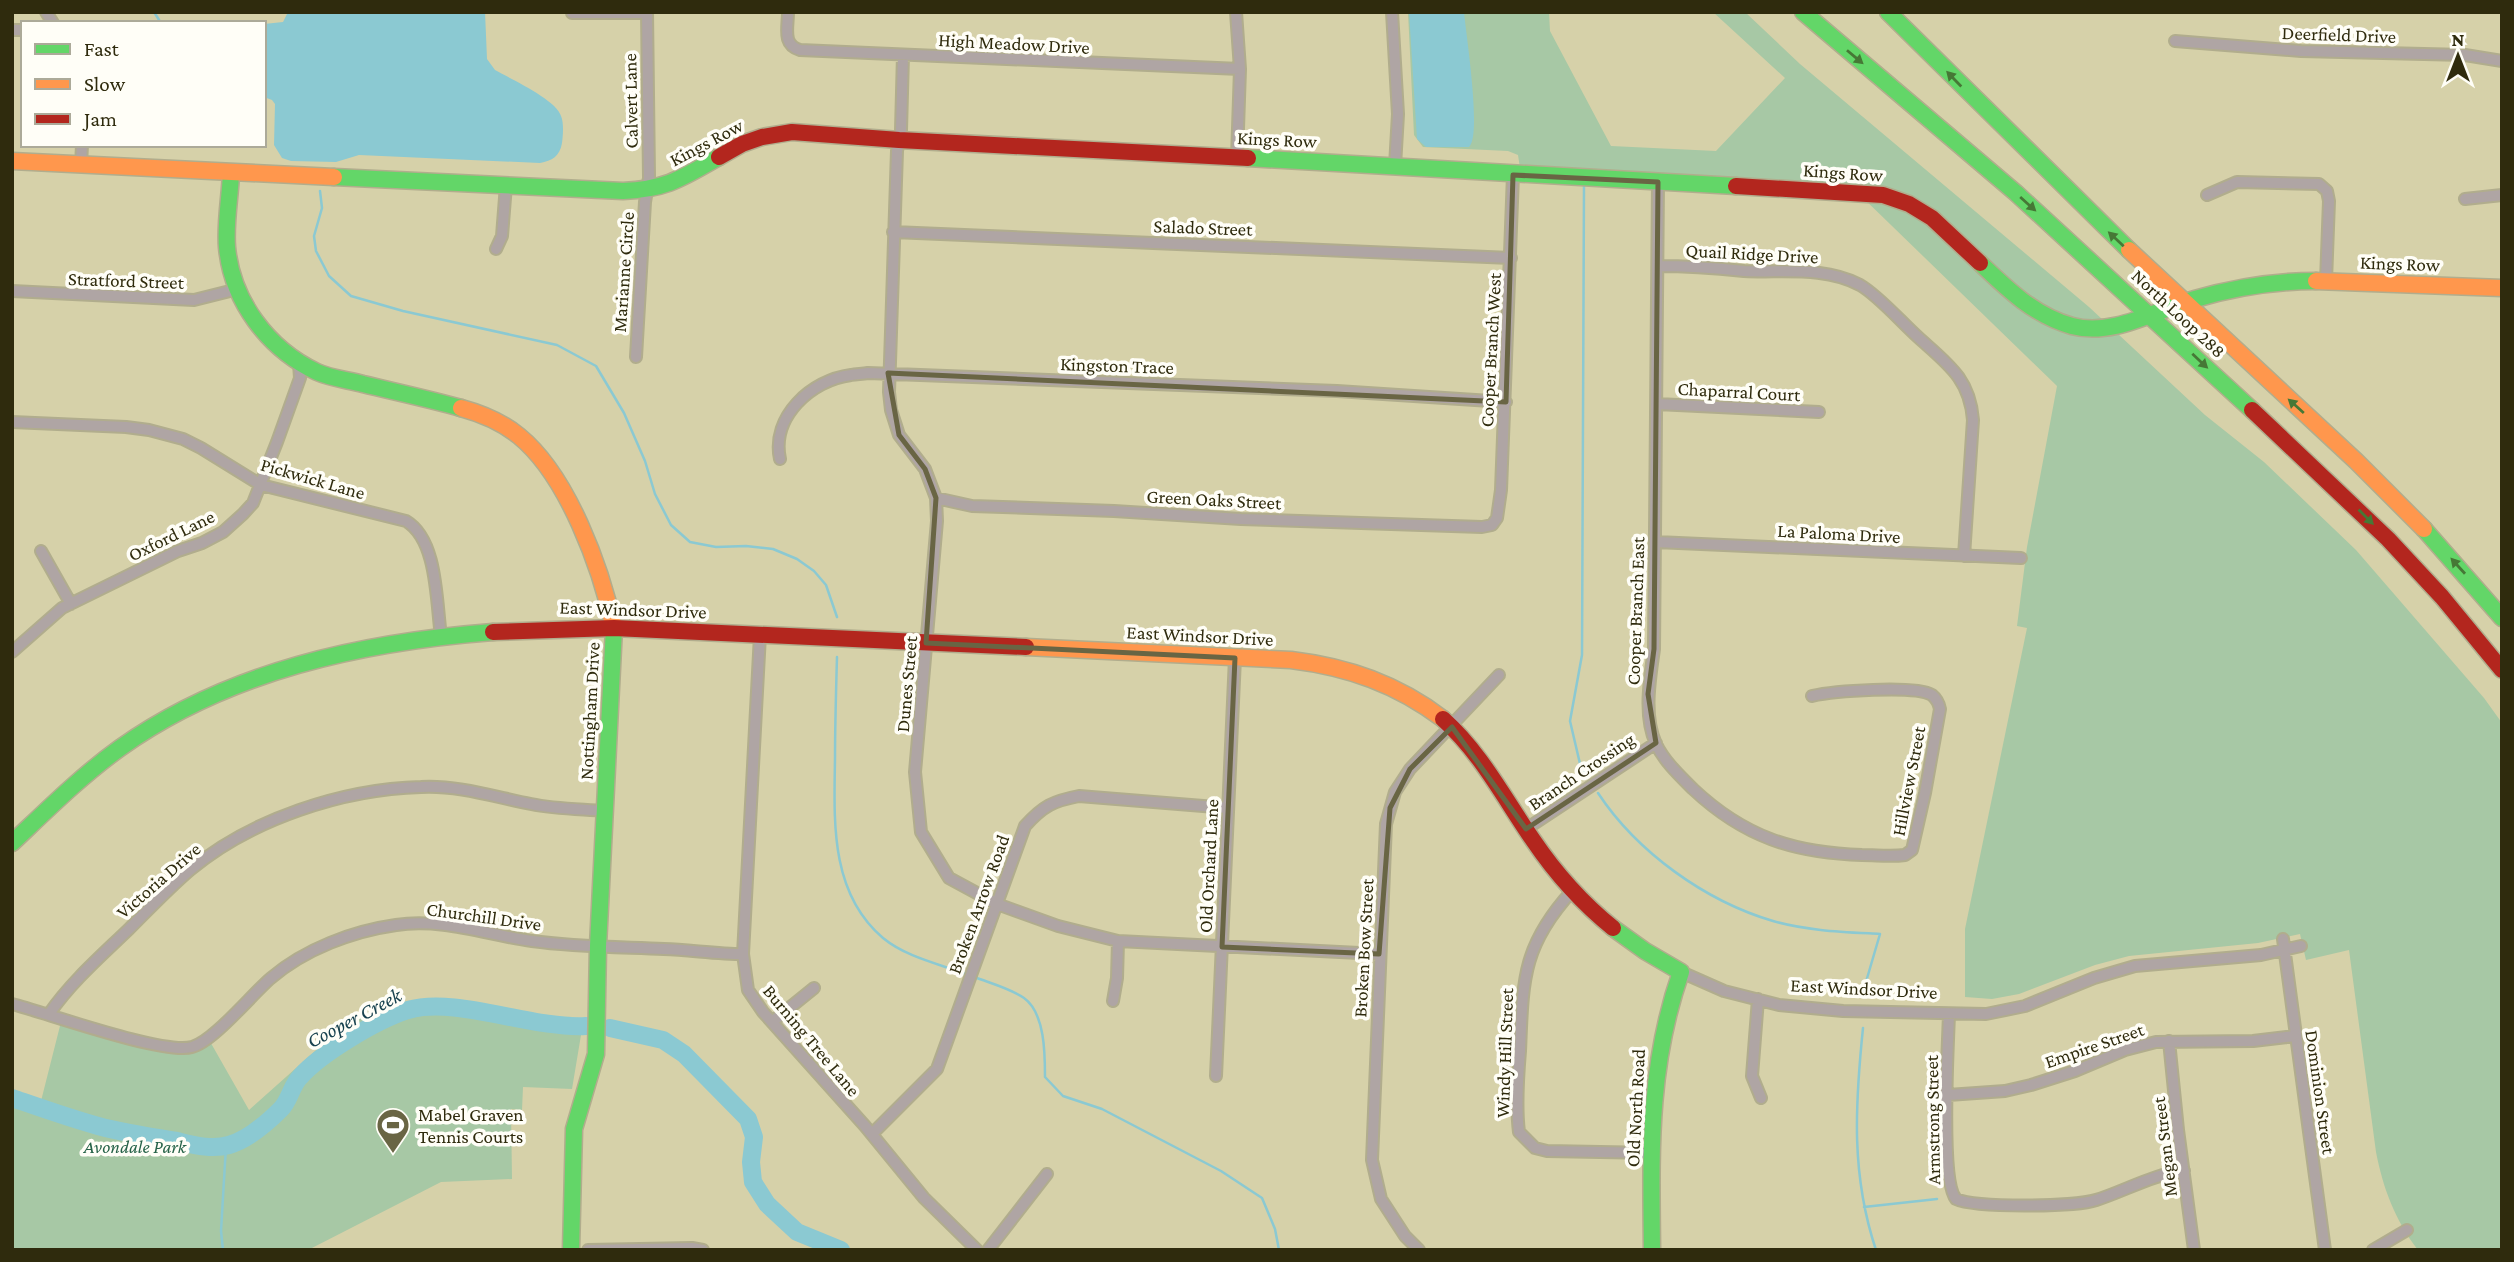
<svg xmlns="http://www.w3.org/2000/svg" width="2514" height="1262" font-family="'Crimson Pro',serif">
<rect width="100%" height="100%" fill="#d6d1a9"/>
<path fill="#a7c8a5" d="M1408 12H1549L1550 31 1611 146 1716 151 1785 78 1713 12H1745L1800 64 2089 307 2205 415 2264 462 2356 550 2484 698 2502 723V1250H2418C2395 1220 2383 1188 2376 1152L2349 950 2306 960 2300 934 2258 943 2129 956 2095 965 2019 994 1992 999 1965 997V929L2027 628 2017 626 2027 547 2057 386 1858 193 1521 175 1518 155 1508 151 1423 147 1414 135Z
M432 1001 583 1023 572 1089 523 1087 522 1110 511 1109 512 1179 441 1182 308 1250H12V1098L40 1105 62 1018 180 1048 208 1038 249 1110 342 1027 379 1007Z"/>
<path fill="#8bc9d2" d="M288 12H485L487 59 495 70C509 78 557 100 561 116 564 123 563 135 562 143 560 156 552 161 540 163L359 155 336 162 291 161 282 158 274 145 275 104 272 100 264 97V24L283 22Z
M1409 12H1464C1466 34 1482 136 1469 147H1426L1417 139Z"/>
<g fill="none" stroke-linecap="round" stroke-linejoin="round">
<path stroke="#8bc9d2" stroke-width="2.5" d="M154 12 161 23
M1584 185 1582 655 1570 721 1581 768 1585 774
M320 191 322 208 314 236 316 251 329 276 351 296 403 311 557 345 596 366 624 413 645 461 655 494 671 525 690 542 716 547 746 546 773 549 797 559 814 571 826 585 837 617
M837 657C836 691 835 725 835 759 834 822 830 893 883 938 906 957 939 964 966 974
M1598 793C1637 852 1705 901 1773 921 1808 931 1845 932 1880 934L1863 992
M972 976C989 983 1010 988 1024 998 1045 1013 1045 1054 1045 1077L1063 1096 1102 1109 1221 1171 1262 1198 1275 1229 1279 1250
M1863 1028C1855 1106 1851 1175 1876 1250
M1864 1207 1937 1199
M223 1250 221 1231 226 1146"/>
<path stroke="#8bc9d2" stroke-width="18" d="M610 1028 663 1040 684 1054 748 1119 754 1137 751 1162 753 1182 767 1204 797 1232 841 1250
M12 1098C41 1108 69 1118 98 1126 124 1133 151 1137 177 1141 194 1145 212 1150 229 1145 247 1140 268 1122 281 1109 290 1100 291 1086 300 1077 321 1053 377 1020 408 1010 456 996 531 1029 586 1026"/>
<defs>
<path id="street" d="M46 12 53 23
M788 12C788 28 782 45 800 50L1240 69
M1236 12 1240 69 1237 158
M1392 12 1398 114 1395 166
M572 13H647
M12 30H23
M2175 41 2301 51 2465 55 2502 61
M903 55 901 130 897 151 889 392 891 410 899 435 925 469 936 498 937 521 915 772 921 832 949 878 997 904 1058 926 1118 941 1379 954
M81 165 82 145
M1658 182 1654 649C1650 679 1643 715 1656 744 1664 761 1680 776 1693 789 1744 837 1794 853 1862 855 1877 855 1890 857 1905 855L1912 850 1925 793 1940 709C1939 704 1937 699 1932 695 1915 685 1833 691 1812 696
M2207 195 2237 182 2319 184 2327 191 2329 201 2326 281
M2465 199 2502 195
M893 232 1511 258
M496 249 502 236 506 185
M1658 266C1687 266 1715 268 1744 271 1782 273 1824 266 1860 285 1879 296 1902 323 1919 338 1948 364 1970 379 1973 420L1964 556
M12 291 194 300 238 289
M636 357 645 202 649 178 647 12
M1657 404 1819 412
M12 422 126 427 149 430 183 439 201 448 261 485 406 521C438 540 436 602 441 636
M780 459C771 417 811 380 851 375 856 374 862 374 868 373L1337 391 1506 402
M936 498 972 506 1114 511 1241 519 1482 527 1492 525 1497 518 1501 490 1513 175
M1656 542 2021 558
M41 551 71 604
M760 635 743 954 748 990 763 1012 865 1126 924 1198 977 1250
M12 652 62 608 178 551 202 543 223 532 243 514 253 503 277 442 300 378 299 363
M1526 829 1656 743
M1572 891C1522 946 1523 980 1520 1051 1518 1075 1516 1109 1519 1132L1535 1148 1547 1151 1653 1153
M2283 939 2325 1250
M1681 972 1724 991 1779 1005 1843 1011 1986 1014 2025 1006 2094 978 2135 966 2261 955 2301 946
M1758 999 1752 1076 1761 1098
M1113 1001 1117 978 1118 941
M12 1004C47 1013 163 1055 192 1047 213 1042 252 994 271 978 305 949 353 931 396 925 443 918 487 935 532 941 576 947 620 947 664 949 691 950 717 954 743 954
M49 1014C71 982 101 956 129 929 149 909 169 888 190 870 251 819 343 789 421 787 458 785 495 797 531 804 555 809 580 809 605 811
M1949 1014C1948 1046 1940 1181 1956 1199 1975 1208 2075 1207 2096 1200 2125 1191 2153 1174 2184 1171
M772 1022 814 988
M2169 1041 2178 1130 2194 1250
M1216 1076 1235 658
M1948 1095 2005 1091 2031 1085 2075 1071 2125 1050 2156 1042 2253 1041 2295 1036
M872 1134 937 1069 1025 826C1043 806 1053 801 1079 796L1228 808
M588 1250 692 1248 703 1250
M988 1250 1047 1174
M1419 1250 1405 1236 1381 1199 1372 1160 1386 824 1395 792 1410 769 1499 675
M2373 1250 2407 1230"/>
<path id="fast" d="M1803 12 2016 193 2252 410
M1888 12 2129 250
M1248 158 1736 186
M231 173C230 198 225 223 227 247 232 301 268 349 317 372 330 378 348 380 363 384 396 392 429 399 461 408
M334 177 623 191C667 189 682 178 719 157
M1980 263C2007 289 2035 316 2072 326 2113 337 2156 310 2195 299 2236 287 2274 281 2316 281
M2424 529 2502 618
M12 843C47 810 81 776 120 748 228 671 363 642 493 632
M1613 928 1645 951 1681 972C1648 1066 1651 1152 1652 1250
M571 1250 574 1129 596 1054 598 946 614 628"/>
<path id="slow" d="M12 161 334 177
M2129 250 2356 461 2424 529
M2316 281 2502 288
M461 408C483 414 502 422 519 436 568 476 601 568 614 628
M1026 647 1291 660C1348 667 1397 684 1443 719"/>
<path id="jam" d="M719 157 742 144 762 137 792 132 899 140 1248 158
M1736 186 1883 195 1909 204 1932 218 1980 263
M2252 410 2388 539 2442 597 2502 670
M493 632 614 628 1026 647
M1443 719C1481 753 1504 798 1533 840 1556 874 1582 903 1613 928"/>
</defs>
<use href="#street" stroke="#b1ad8d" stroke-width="14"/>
<use href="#fast" stroke="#b1ad8d" stroke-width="19"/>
<use href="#slow" stroke="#b1ad8d" stroke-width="19"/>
<use href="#jam" stroke="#b1ad8d" stroke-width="19"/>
<use href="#street" stroke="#afa5a4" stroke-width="10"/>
<use href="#fast" stroke="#63d668" stroke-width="16"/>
<use href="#slow" stroke="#ff974d" stroke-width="16"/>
<use href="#jam" stroke="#b3261e" stroke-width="16"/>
</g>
<defs><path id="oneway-solid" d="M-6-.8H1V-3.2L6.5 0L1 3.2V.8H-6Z" transform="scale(1.75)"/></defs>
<g fill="#467836">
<use href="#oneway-solid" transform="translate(1855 57) rotate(40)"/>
<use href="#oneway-solid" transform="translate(1954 79) rotate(-134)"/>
<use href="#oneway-solid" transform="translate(2028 204) rotate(42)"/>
<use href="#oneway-solid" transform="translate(2116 239) rotate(-137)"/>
<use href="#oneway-solid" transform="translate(2200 361) rotate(43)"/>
<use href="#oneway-solid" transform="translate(2296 406) rotate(-138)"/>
<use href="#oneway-solid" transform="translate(2366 517) rotate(45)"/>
<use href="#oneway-solid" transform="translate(2458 566) rotate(-132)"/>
</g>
<path fill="none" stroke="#696544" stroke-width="5" stroke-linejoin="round" d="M1513 175 1658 182 1654 649 1648 694 1656 743 1526 829 1452 727 1410 769 1390 808 1379 954 1222 947 1235 658 926 643 936 498 925 469 899 435 888 373 1506 402Z"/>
<defs>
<symbol id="stadium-pin" viewBox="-11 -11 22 30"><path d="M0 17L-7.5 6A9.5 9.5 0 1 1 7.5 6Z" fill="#696544" stroke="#fffef7"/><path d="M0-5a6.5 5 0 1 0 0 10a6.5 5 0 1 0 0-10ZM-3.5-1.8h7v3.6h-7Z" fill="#fff"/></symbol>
</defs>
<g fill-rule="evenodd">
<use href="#stadium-pin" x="374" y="1106" width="38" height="52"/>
</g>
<g text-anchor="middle" stroke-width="7" stroke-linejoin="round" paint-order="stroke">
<g font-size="19" fill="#2f2b0d" stroke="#fffef7">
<text transform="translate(2339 34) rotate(2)" y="7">Deerfield Drive</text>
<text transform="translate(1014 43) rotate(3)" y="7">High Meadow Drive</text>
<text transform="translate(630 101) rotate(-91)" y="7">Calvert Lane</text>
<text transform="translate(1277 139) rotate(3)" y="7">Kings Row</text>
<text transform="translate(706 142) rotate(-28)" y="7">Kings Row</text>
<text transform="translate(1843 172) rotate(4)" y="7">Kings Row</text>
<text transform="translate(1203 227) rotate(2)" y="7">Salado Street</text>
<text transform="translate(1752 253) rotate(3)" y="7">Quail Ridge Drive</text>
<text transform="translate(2400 263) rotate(2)" y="7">Kings Row</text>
<text transform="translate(623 272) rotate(-86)" y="7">Marianne Circle</text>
<text transform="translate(126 280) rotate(2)" y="7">Stratford Street</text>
<text transform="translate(2179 313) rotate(43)" y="7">North Loop 288</text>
<text transform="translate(1490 350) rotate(-87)" y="7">Cooper Branch West</text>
<text transform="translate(1117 365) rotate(2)" y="7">Kingston Trace</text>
<text transform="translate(1739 391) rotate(3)" y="7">Chaparral Court</text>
<text transform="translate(313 478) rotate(16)" y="7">Pickwick Lane</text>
<text transform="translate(1214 499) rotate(3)" y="7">Green Oaks Street</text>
<text transform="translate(1839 533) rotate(3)" y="7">La Paloma Drive</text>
<text transform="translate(171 535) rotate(-26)" y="7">Oxford Lane</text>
<text transform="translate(633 609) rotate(2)" y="7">East Windsor Drive</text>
<text transform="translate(1635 611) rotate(-88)" y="7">Cooper Branch East</text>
<text transform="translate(1200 635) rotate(3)" y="7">East Windsor Drive</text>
<text transform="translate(906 684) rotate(-85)" y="7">Dunes Street</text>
<text transform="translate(589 711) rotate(-87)" y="7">Nottingham Drive</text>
<text transform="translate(1581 771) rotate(-34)" y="7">Branch Crossing</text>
<text transform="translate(1908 781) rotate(-79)" y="7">Hillview Street</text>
<text transform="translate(1208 866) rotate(-87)" y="7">Old Orchard Lane</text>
<text transform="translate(158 880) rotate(-41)" y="7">Victoria Drive</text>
<text transform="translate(978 904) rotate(-70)" y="7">Broken Arrow Road</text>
<text transform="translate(484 916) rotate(8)" y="7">Churchill Drive</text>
<text transform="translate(1363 948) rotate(-87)" y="7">Broken Bow Street</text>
<text transform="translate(1864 988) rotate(3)" y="7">East Windsor Drive</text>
<text transform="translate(812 1040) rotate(50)" y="7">Burning Tree Lane</text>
<text transform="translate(2094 1045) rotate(-19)" y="7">Empire Street</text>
<text transform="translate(1504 1053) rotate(-88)" y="7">Windy Hill Street</text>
<text transform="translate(2321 1092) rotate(82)" y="7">Dominion Street</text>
<text transform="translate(1635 1108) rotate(-87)" y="7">Old North Road</text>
<text transform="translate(1932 1120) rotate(-91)" y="7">Armstrong Street</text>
<text transform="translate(2164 1147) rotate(-97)" y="7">Megan Street</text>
</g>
<g font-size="19" fill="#2f2b0d" stroke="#fffef7" text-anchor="start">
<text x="418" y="1121">Mabel Graven<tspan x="418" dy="22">Tennis Courts</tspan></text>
</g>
<g font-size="19" font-style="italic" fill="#266248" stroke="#fffef7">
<text x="135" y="1153">Avondale Park</text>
</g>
<g font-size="21" font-style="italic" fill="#17414e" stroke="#fffef7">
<text transform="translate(354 1018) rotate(-28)" y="7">Cooper Creek</text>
</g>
</g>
<rect width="2514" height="1262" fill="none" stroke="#2f2b0d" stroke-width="28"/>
<rect x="21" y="21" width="245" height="126" fill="#fffef7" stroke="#acaa99" stroke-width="2"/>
<rect x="35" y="44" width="35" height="10" fill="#63d668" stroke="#acaa99" stroke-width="2"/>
<text x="84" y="56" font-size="21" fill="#2f2b0d">Fast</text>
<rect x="35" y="79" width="35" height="10" fill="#ff974d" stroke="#acaa99" stroke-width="2"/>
<text x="84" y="91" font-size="21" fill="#2f2b0d">Slow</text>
<rect x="35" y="114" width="35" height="10" fill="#b3261e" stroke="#acaa99" stroke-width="2"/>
<text x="84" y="126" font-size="21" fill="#2f2b0d">Jam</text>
<g transform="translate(2458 56)" stroke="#fffef7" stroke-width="5" paint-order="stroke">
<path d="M0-5L12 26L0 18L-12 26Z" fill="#2f2b0d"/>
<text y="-10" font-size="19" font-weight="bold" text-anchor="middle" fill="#2f2b0d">N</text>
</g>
</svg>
